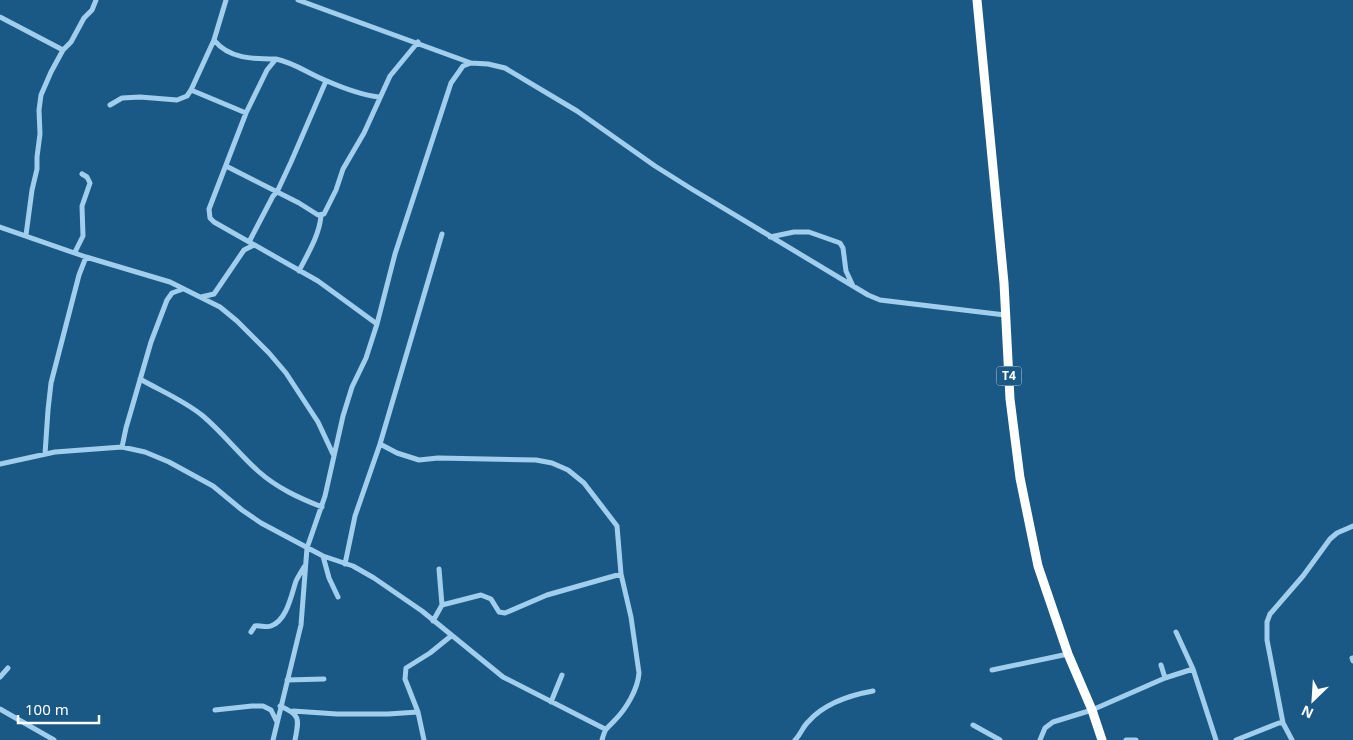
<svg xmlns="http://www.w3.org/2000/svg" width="1353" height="740" font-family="'Noto Sans',sans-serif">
<rect width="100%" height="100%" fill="#1a5986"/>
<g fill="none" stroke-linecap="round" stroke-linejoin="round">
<path stroke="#a1ceec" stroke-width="5" d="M298 0 471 63
M0 17 63 50
M214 40C229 59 253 59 276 59
M191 90 246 113
M110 105 122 98 140 97 177 100 187 96 191 90 214 40 226 0
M226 166 299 203 318 215 324 214 336 190 343 169 364 133 390 76 418 42
M277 192 291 162 326 81
M0 227 86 257 170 282 220 307 237 321 269 353 286 373 318 422 333 454
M26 235 32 190 37 169V157L40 134 39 110 41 95 51 72 63 50 71 42 84 18 92 10 96 0
M770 237 794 232H809L840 243 843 248 846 271 853 286
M249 242 273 196 277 192
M75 252 83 236 82 206 90 183 87 177 82 174
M299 271C308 253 319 236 321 216
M201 297 214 294 244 250 254 245
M377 324 318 281 214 222 210 218 209 209 246 113 267 70 276 59C295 63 309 74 327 81 343 88 362 95 379 97
M140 379C161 391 185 401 203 416 223 433 239 454 258 471 277 488 299 498 322 507
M380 444 397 453 419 460 438 458 536 460 552 463 568 470 584 483 617 526 621 574 631 617 639 673C638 689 626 709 615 720 606 730 606 726 602 740
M122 447 126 428 151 342 167 300 172 293 183 289
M45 454 48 410 51 383 79 275 86 257
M0 464 55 452 122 447 145 452 169 462 213 486 242 510 261 523 323 556 353 566 374 578 422 611 503 677 605 729
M323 556 329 578 338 597
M345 564 355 516 380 444 442 234
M439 569 442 605
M433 621 442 605 481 595 491 599 499 612 505 613 547 595 621 574
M251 632 255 626C260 625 266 628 271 626 287 620 291 596 296 581 298 577 301 572 304 567
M1176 632 1193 669 1216 740
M1352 658 1353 661
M1161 665 1165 678
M992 670 1068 654
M0 677 8 668
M287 680 324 679
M551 702 562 675
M280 706C301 715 299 719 295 740
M0 709 54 740
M215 710 252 706H263L271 710 277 722
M293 711 337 714H388L418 712
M1283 723 1267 640V622L1270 614 1303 576 1330 539 1337 533 1353 526
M973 725 1000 740
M273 740 301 625 307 548 325 496 343 416 352 387 366 358 377 324 395 254 451 83 463 66 471 63 488 64 505 68 577 111 655 166 690 188 868 295 880 300 1005 315
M424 740 418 712 405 679 406 668 430 653 451 636
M795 740C801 734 803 726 809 721 824 704 851 695 873 691
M1040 740 1045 728 1053 722 1092 710 1165 678 1193 669
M1126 740H1136
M1236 740 1279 723H1283L1292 740"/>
<path stroke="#fff" stroke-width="9" d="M977 0 1004 283 1010 399 1020 478 1038 566 1068 654 1092 710 1102 740"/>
</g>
<g text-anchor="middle" stroke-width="4.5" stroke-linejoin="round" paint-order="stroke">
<rect fill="#1a5986" stroke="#bacddb" stroke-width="1" x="996.5" y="366.5" width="25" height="19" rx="4"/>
<g font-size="12" font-weight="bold" fill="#fff">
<text x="1009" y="380">T4</text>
</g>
</g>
<g transform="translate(1313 700) rotate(205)" stroke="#1a5986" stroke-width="4" paint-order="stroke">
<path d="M0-4L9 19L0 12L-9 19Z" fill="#ffffff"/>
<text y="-8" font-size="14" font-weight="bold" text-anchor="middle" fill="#ffffff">N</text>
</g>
<path d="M18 715v8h81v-8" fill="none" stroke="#ffffff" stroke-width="2.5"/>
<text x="25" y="715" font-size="15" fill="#ffffff" stroke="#1a5986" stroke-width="4" paint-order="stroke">100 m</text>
</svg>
